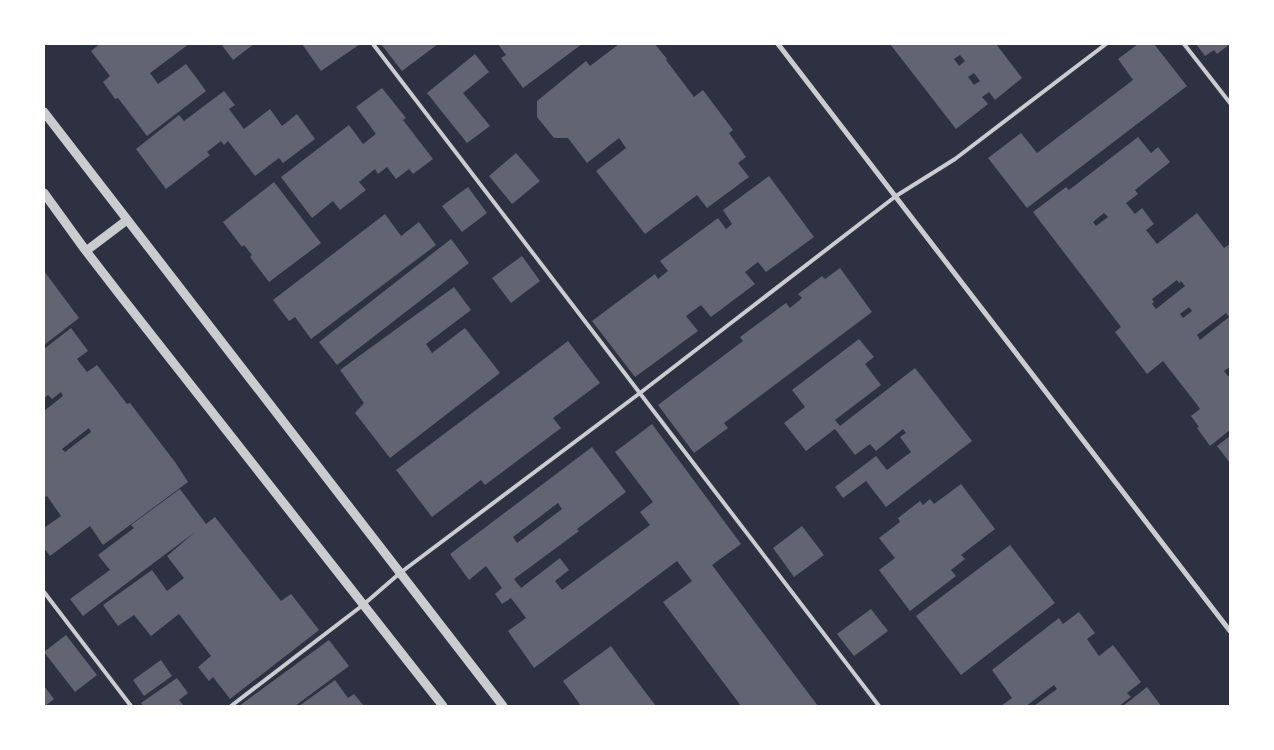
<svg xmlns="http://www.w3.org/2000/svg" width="1274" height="750" font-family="'Sofia Sans Condensed',sans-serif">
<rect width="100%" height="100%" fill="#2d3142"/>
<path fill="#626471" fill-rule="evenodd" d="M100 44H189L150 73 158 84 186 64 206 91 147 136 118 98 115 99 103 82 110 76 91 51Z
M221 44H254L233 60Z
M302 44H360L321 71Z
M381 44H438L402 71Z
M498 44H582L523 88 501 58 506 55Z
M619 44H655L667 59 666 60 694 97 703 90 733 130 729 133 746 157 738 163 749 177 707 208 697 195 645 234 596 171 626 148 619 138 587 163 568 138H554L537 117V101L586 61 590 66Z
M890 44H996L1022 78 995 100 989 92 982 97 988 104 956 129ZM960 55 965 61 959 66 954 59ZM974 73 980 81 974 85 968 77Z
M1138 44H1154L1187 86 1027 208 988 158 1021 133 1037 153 1133 80 1118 59Z
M1196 44H1230L1217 54 1214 50 1205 56Z
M475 54 489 72 463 93 490 126 467 143 427 93Z
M382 88 406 118 403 120 433 159 413 174 409 169 396 179 387 167 378 174 375 169 359 182 366 190 340 210 333 201 312 218 281 177 349 125 363 144 376 134 356 107Z
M224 91 235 105 229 109 244 129 270 109 282 126 297 114 315 139 283 163 279 158 255 176 228 141 224 145 221 141 207 152 210 155 166 189 136 149 179 115 184 121Z
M1138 137 1151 153 1158 147 1170 162 1135 190 1138 194 1126 203 1135 214 1142 208 1154 224 1146 230 1157 244 1197 213 1224 248 1230 244V275L1229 276 1230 279V367L1224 371 1228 376 1230 375V430L1210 446 1197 428 1199 427 1191 416 1200 409 1195 402 1163 361 1147 374 1115 332 1121 327 1033 212 1066 187 1069 190ZM1104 213 1108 217 1096 226 1093 222ZM1177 280 1179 283 1181 281 1185 286 1156 309 1152 304 1154 302 1152 299ZM1189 307 1192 311 1183 318 1180 314ZM1226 313 1229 317 1200 340 1197 335Z
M516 153 540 181 512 204 489 176Z
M769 176 814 237 766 272 758 262 745 272 755 284 711 317 701 305 686 316 698 331 635 377 592 321 655 274 658 279 668 271 660 261 718 218 726 229 732 224 723 210Z
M274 182 321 243 269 282 250 257 252 255 244 245 242 247 223 222Z
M468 187 487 213 462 232 442 206Z
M385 214 401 236 419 222 436 245 311 339 295 317 289 321 273 300Z
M451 239 469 263 337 365 319 342Z
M522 256 540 281 511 303 492 278Z
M840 268 872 312 724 423 728 428 694 453 658 405 743 341 740 337 786 303 790 308 802 298 798 294 822 276 825 279Z
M44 271 79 318 44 345Z
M454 287 471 310 426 344 432 353 465 328 500 373 390 458 355 413 364 403 340 370Z
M71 328 88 351 77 359 87 372 97 365 127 404 130 403 175 462 188 482 103 545 90 526 50 556 44 548V528L61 516 47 496 44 498V411L63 396 61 392 52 399 48 395 44 398V349ZM89 428 91 432 65 452 62 449Z
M859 339 874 357 865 364 881 385 835 420 840 426 915 368 972 441 886 507 866 481 843 498 835 487 876 456 887 470 911 452 900 437 906 433 903 429 876 451 870 444 855 455 835 429 806 451 784 423 805 407 792 390Z
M568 341 600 383 553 418 561 428 485 485 481 480 432 517 396 470Z
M652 424 741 544 712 565 818 706H741L663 602 692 581 677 561 534 668 508 631 526 618 511 598 502 604 495 594 502 588 486 566 469 580 450 554 592 447 626 492 577 529 579 531 514 579 521 588 560 558 569 570 555 581 562 590 650 525 640 512 653 502 615 452ZM558 503 562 509 517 543 513 537Z
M1230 436V463L1217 446Z
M961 484 995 529 961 555 965 559 951 570 956 576 910 611 879 570 895 558 879 538 900 522 898 518 920 501 923 505 930 499 934 504Z
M180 489 206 524 215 517 281 601 291 594 319 630 230 699 213 677 209 681 198 667 211 656 179 614 151 636 134 615 118 626 103 605 152 570 167 591 184 578 167 556 195 532 83 616 70 599 110 570 98 555 134 528 131 525Z
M802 526 824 555 794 577 773 548Z
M1010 545 1055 603 961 675 916 616Z
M871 609 888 631 854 656 837 634Z
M1079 612 1095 633 1087 639 1099 656 1113 645 1141 682 1127 693 1131 697 1119 706H1034L1057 689 1054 685 1026 706H1001L1012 698 992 670 1059 618 1063 624Z
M66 635 97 675 75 692 44 652Z
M329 640 349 666 295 706H239Z
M611 646 621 660 656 706H581L563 681Z
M161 660 172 676 144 696 133 680Z
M177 678 188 693 179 700 184 706H143L141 703Z
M335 680 348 698 354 694 364 706H299Z
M44 686 54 699 45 706H44Z
M1147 687 1161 706H1123Z"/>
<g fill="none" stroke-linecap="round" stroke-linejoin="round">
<path stroke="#caccd0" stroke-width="4" d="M373 44 879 706
M1184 44 1230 103
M44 592 131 706
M231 706 363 605 400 573 640 393 896 196 955 159 1106 44"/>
<path stroke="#caccd0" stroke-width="5" d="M778 44 1230 631"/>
<path stroke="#caccd0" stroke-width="9" d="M44 112 503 706
M44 193 86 251 120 295 443 706
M86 251 127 220"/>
</g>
<rect width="1274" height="750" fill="none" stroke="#ffffff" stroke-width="90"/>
</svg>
